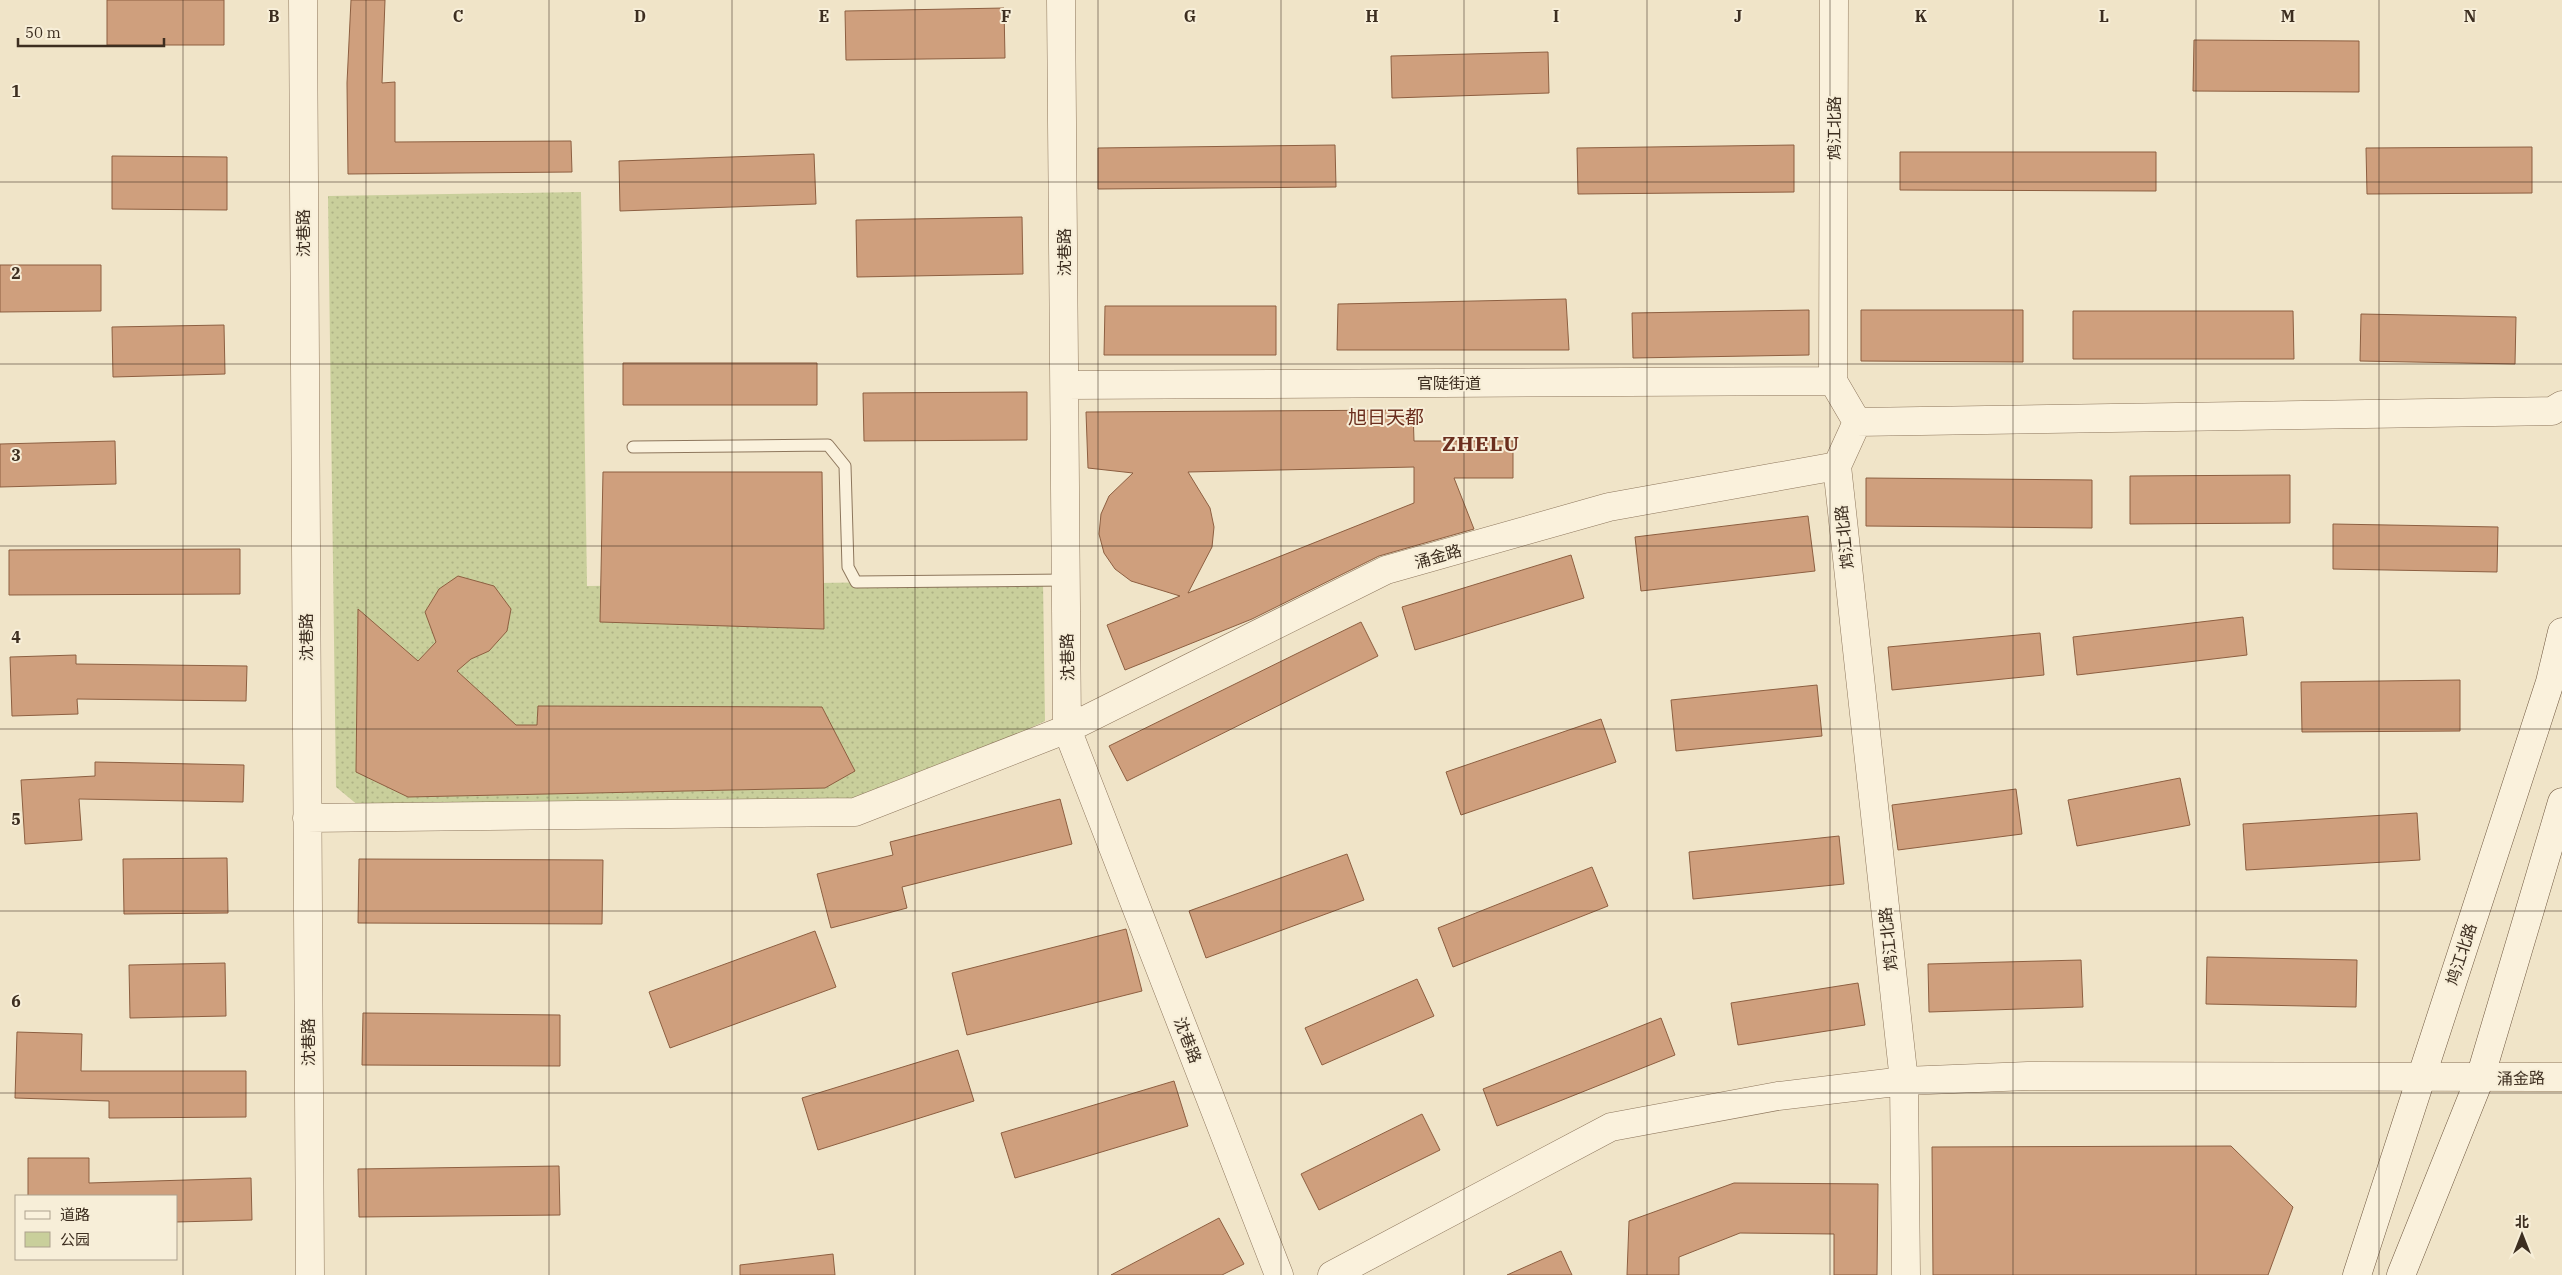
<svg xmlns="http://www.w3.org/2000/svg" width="2562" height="1275" font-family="'IBM Plex Serif','Noto Sans SC',serif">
<defs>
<pattern id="green-dots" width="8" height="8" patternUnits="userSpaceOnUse" patternTransform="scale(1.25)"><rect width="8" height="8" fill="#c9cf9b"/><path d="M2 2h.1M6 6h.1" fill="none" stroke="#aeb285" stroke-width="1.8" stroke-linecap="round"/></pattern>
</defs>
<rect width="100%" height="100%" fill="#f0e4c8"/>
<path fill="url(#green-dots)" d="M581 192 587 586 1043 580 1045 721 855 812 359 806 336 787 328 196Z"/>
<path fill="#cf9f7d" stroke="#8d5f41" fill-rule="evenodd" d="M107 0H224V45H107Z
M351 0H385L382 83 395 82V142L571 141 572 172 348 174 347 83Z
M1004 8 1005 58 846 60 845 11Z
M2194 40 2359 41V92L2193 91Z
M1548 52 1549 93 1392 98 1391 56Z
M1335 145 1336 187 1098 189V148Z
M1794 145V192L1578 194 1577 148Z
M2532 147V193L2367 194 2366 148Z
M1900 152H2156V191L1900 190Z
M814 154 816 204 620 211 619 161Z
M112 156 227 157V210L112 209Z
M1022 217 1023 274 857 277 856 220Z
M0 265H101V311L0 312Z
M1566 299 1569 350H1337L1338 304Z
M1105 306H1276V355H1104Z
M1809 310V355L1633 358 1632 313Z
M1861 310H2023V362L1861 361Z
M2073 311H2293L2294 359H2073Z
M2361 314 2516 317 2515 364 2360 361Z
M224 325 225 374 113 377 112 327Z
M623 363H817V405H623Z
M1027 392V440L864 441 863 393Z
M1413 410 1414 441H1513V478H1454L1474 529 1379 556 1252 619 1125 670 1107 625 1180 596 1131 581 1115 569 1104 553 1099 534 1101 514 1109 496 1133 473 1088 468 1086 412ZM1414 467V503L1188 593 1212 547 1214 527 1210 508 1188 472Z
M115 441 116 484 0 487V444Z
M603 472H822L824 629 600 622Z
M2290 475V523L2130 524V476Z
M1866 478 2092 480V528L1866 526Z
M1808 516 1815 571 1641 591 1635 537Z
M2333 524 2498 527 2497 572 2333 569Z
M240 549V594L9 595V550Z
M1571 555 1584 598 1415 650 1402 607Z
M458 576 494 586 511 609 507 631 489 651 471 659 457 671 516 725H537L538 706 822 707 855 771 825 788 408 797 356 772 358 609 418 661 436 642 425 612 439 589Z
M2243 617 2247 655 2077 675 2073 637Z
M1361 622 1378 656 1127 781 1109 746Z
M2040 633 2044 675 1892 690 1888 647Z
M76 655V664L247 666 246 701 77 699 78 714 12 716 10 657Z
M2460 680V731L2302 732 2301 682Z
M1817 685 1822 736 1676 751 1671 700Z
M1601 719 1616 762 1461 815 1446 772Z
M95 762 244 765 243 802 79 799 82 840 25 844 21 780 95 776Z
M2180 778 2190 825 2077 846 2068 800Z
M2016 789 2022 834 1898 850 1892 805Z
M1060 799 1072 844 902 887 907 908 831 928 817 874 893 855 890 842Z
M2417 813 2420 860 2246 870 2243 824Z
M1839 836 1844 884 1693 899 1689 852Z
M1347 854 1364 900 1206 958 1189 911Z
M227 858 228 913 124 914 123 859Z
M359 859 603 860 602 924 358 923Z
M1592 867 1608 906 1453 967 1438 928Z
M1126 929 1142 991 967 1035 952 973Z
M815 931 836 987 670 1048 649 992Z
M2207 957 2357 960 2356 1007 2206 1004Z
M2081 960 2083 1007 1929 1012 1928 964Z
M225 963 226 1016 130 1018 129 965Z
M1417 979 1434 1016 1322 1065 1305 1028Z
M1858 983 1865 1025 1738 1045 1731 1003Z
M363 1013 560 1015V1066L362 1065Z
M1661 1018 1675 1055 1497 1126 1483 1089Z
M17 1032 82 1034 81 1071H246V1117L109 1118V1101L15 1098Z
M958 1050 974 1101 818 1150 802 1098Z
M1174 1081 1188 1126 1015 1178 1001 1133Z
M1422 1114 1440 1150 1319 1210 1301 1174Z
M2231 1146 2293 1207 2268 1275H1933L1932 1147Z
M28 1158H89V1183L251 1178 252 1220 176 1222V1196H28Z
M559 1166 560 1215 359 1217 358 1169Z
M1734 1183 1878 1184 1877 1275H1834V1234L1740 1233 1679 1257V1275H1627L1629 1221Z
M1219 1218 1244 1264 1222 1275H1111Z
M1561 1251 1572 1275H1507Z
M833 1254 835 1275H740V1265Z"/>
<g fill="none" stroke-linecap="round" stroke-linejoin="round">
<defs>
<path id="service" d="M633 447 828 445 845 466 848 567 856 582 1066 580"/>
<path id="tertiary" d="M303 0 310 1275
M1061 0 1067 729 1279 1275
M1834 0 1833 381 1857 422 1837 466 1904 1081 1906 1275
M1065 385 1833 381
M1857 422 2552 411 2562 405
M307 818 855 812 1067 729 1386 570 1609 507 1837 466
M1332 1275 1611 1127 1778 1096 1904 1081 2028 1076 2562 1077"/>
<path id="secondary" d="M2357 1275 2550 682 2562 632
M2401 1275 2480 1078 2562 802"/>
</defs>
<use href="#service" stroke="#8d765c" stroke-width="13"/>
<use href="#tertiary" stroke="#8d765c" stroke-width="29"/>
<use href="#secondary" stroke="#6f573f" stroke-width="29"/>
<use href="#service" stroke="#faf1dc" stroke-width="11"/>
<use href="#tertiary" stroke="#faf1dc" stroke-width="28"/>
<use href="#secondary" stroke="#faf1dc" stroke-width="28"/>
</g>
<path fill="none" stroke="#3d2e20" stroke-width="1" stroke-opacity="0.55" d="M183 0V1275M366 0V1275M549 0V1275M732 0V1275M915 0V1275M1098 0V1275M1281 0V1275M1464 0V1275M1647 0V1275M1830 0V1275M2013 0V1275M2196 0V1275M2379 0V1275M0 182H2562M0 364H2562M0 546H2562M0 729H2562M0 911H2562M0 1093H2562"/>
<g text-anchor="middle" stroke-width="4" stroke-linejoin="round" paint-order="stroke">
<g font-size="16" fill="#3d2e20" stroke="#f7eed8">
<text transform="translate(1834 128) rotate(-90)" y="6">鸩江北路</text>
<text transform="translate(303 233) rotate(-90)" y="6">沈巷路</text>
<text transform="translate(1064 252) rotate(-90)" y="6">沈巷路</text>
<text x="1449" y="389">官陡街道</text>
<text transform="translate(1844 537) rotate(-96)" y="6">鸩江北路</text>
<text transform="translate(1438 556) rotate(-16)" y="6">涌金路</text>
<text transform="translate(306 637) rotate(-90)" y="6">沈巷路</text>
<text transform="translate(1067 657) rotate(-91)" y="6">沈巷路</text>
<text transform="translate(1888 939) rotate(-96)" y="6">鸩江北路</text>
<text transform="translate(2461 954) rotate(-72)" y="6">鸠江北路</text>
<text transform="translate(1188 1040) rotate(69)" y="6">沈巷路</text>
<text transform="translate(308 1042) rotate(-90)" y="6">沈巷路</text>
<text transform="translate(2521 1078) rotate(-1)" y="6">涌金路</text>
</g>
<g font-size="19" fill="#6b2e1e" stroke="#f7eed8">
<text x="1386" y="424">旭日天都</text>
</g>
<g font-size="21" font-weight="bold" letter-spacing="1" fill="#6b2e1e" stroke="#f7eed8">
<text x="1481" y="451">ZHELU</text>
</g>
</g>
<g font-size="16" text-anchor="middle" font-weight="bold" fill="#3d2e20" stroke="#f7eed8" stroke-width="4" stroke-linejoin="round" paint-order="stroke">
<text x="274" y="22">B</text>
<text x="458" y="22">C</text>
<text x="640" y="22">D</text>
<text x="824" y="22">E</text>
<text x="1006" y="22">F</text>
<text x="1190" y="22">G</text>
<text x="1372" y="22">H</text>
<text x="1556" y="22">I</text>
<text x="1738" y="22">J</text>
<text x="1921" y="22">K</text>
<text x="2104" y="22">L</text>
<text x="2288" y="22">M</text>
<text x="2470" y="22">N</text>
<text x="16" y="97">1</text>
<text x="16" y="279">2</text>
<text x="16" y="461">3</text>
<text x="16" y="643">4</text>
<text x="16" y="825">5</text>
<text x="16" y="1007">6</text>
</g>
<rect x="15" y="1195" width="162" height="65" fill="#f7eed8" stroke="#ada18e"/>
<rect x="25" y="1211" width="25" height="8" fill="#faf1dc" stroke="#ada18e"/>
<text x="60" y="1220" font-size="15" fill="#3d2e20">道路</text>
<rect x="25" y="1232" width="25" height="15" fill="#c9cf9b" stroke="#ada18e"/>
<text x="60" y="1245" font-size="15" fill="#3d2e20">公园</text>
<g transform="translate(2522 1235)" stroke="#f7eed8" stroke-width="4" paint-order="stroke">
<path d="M0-4L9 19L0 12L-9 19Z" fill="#3d2e20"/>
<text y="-8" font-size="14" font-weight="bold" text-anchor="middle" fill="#3d2e20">北</text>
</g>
<path d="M18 38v8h146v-8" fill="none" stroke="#3d2e20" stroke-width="2.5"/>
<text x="25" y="38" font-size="15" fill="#3d2e20" stroke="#f7eed8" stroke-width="4" paint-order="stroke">50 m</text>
</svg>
